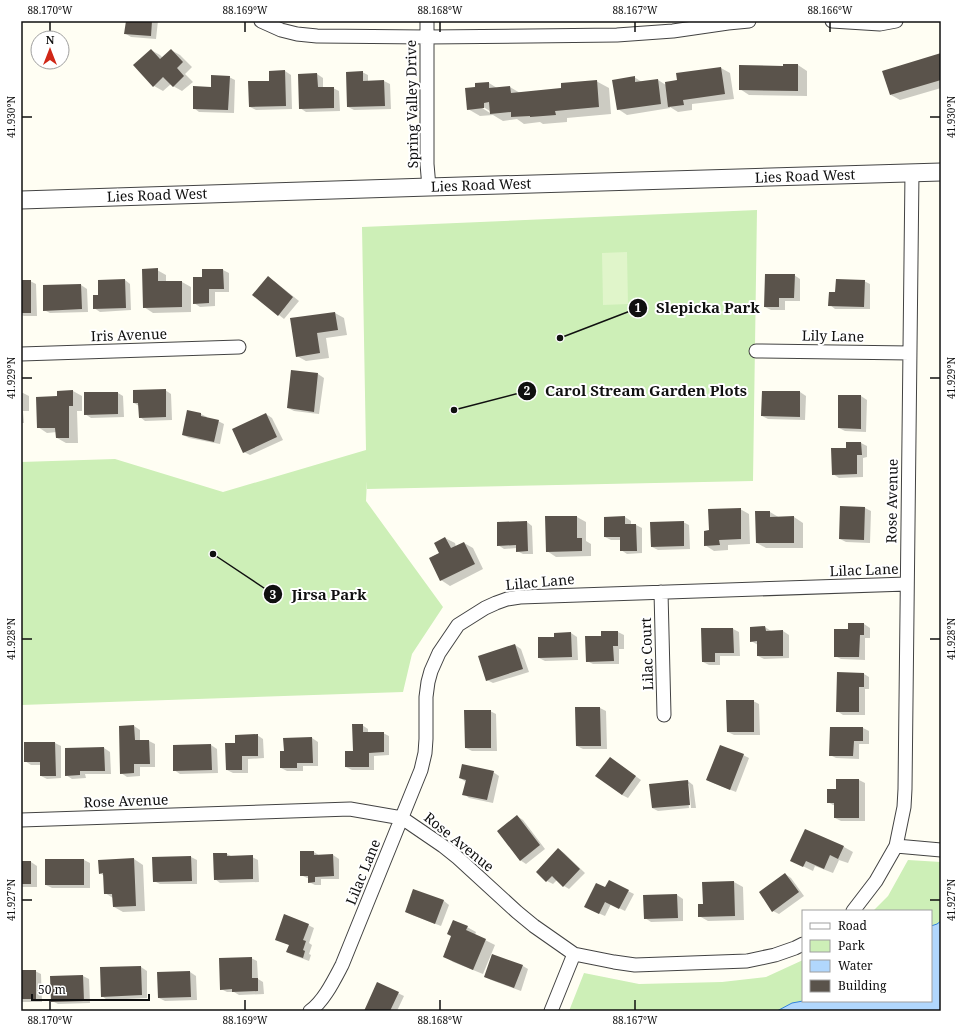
<svg xmlns="http://www.w3.org/2000/svg" width="962" height="1032" font-family="'Noto Serif',serif">
<rect width="100%" height="100%" fill="#fffef3"/>
<path fill="#cdefb7" d="M757 210 753 481 367 489V481L366 501 443 607 412 654 403 692 21 705V462L115 459 223 492 366 450 362 227Z
M908 860 941 862V1011H569L584 973 639 984 722 982 766 977 803 960V1001H931V911H873L888 896Z"/>
<path fill="#e0f5ca" d="M627 252 628 304 603 305 602 253Z"/>
<path fill="#b1d7fd" stroke="#3081dc" d="M941 921V1011H777L792 1003 803 1001H931V926L937 924Z"/>
<path fill="#0003" fill-rule="evenodd" d="M127 21H158L156 39 131 37 126 34Z
M151 50 160 55 163 58 171 50 180 55 192 67 185 74 193 82 182 91 173 86 171 84 163 91 154 86Z
M941 54V88L900 100 891 95Z
M798 65 807 71V96L749 95 740 89 784 67Z
M721 68 730 73 734 99 692 104V110L678 112 670 107V108L627 115 618 109 634 77 642 82 658 80 666 85Z
M285 71 291 75 292 109 256 110 250 107 270 82Z
M362 72 368 75V81H384L390 84 391 109 354 110 348 107Z
M317 74 323 78V88H333L339 91 340 111 306 112 300 108Z
M229 77 235 80 234 113 199 112 194 108 212 88Z
M596 81 609 88 611 114 567 118V122L543 124 540 122 524 124 517 119 503 121 493 115 480 116 468 109 476 88 489 83 497 88 510 87 520 93 563 89ZM480 105 490 111V113L479 106Z
M157 270 166 275V282H182L191 287V312L153 313 144 307Z
M203 270H223L229 273V292H215V306L200 307 194 303 203 278Z
M794 275 800 279V301H785V310H771L765 307Z
M125 280 130 284 131 310 100 312 94 308 99 296Z
M21 281H30L36 284 37 316H24L21 315Z
M274 281 299 301 284 319 279 315Z
M864 281 870 284V309H835L830 305 836 293Z
M81 285 87 289 88 312 50 313 44 310Z
M335 313 344 318 347 335 326 338 329 358 306 361 297 356 291 319Z
M318 374 324 378 319 414 294 411 288 408Z
M165 390 171 394 172 420 145 421 140 417 139 406 134 403Z
M73 391 82 396V411H77L78 443H66L57 438V432L47 433 38 427 58 397Z
M800 392 806 396 805 420 768 419 762 416Z
M21 393H23L29 396V411H23L24 423H21Z
M118 393 123 396 124 417 91 418 85 414Z
M861 396 867 400 866 432 845 431 839 428Z
M188 411 201 414 207 417V419L218 421 224 424 220 444 189 438 183 435Z
M266 414 272 418 283 440 250 455 244 452Z
M847 443H861L867 446V457L863 458V477L839 478 833 474 847 449Z
M865 508 871 511 870 543 846 542 840 539Z
M740 509 749 514 750 544 728 545V550L714 551 705 545 710 531Z
M756 512H770L780 518 794 517 803 523V548H766L757 543Z
M577 517 586 522V541L591 544V556L556 557 547 551Z
M625 517 631 521V525H636L642 528V553L627 554 621 550V540H611L605 537Z
M527 522 532 526 533 554H523L517 551V548L504 549 498 545Z
M683 522 689 525 690 549 658 550 652 547Z
M445 538 455 543 456 547 464 543 473 548 483 569 450 586 441 580 430 558 440 553Z
M864 624 870 628V638H865V660L841 659 835 656 849 630Z
M765 627 771 631H783L789 635V658L764 659 758 656V645L751 641Z
M702 629H733L739 632 740 656H720V665H709L703 662Z
M618 632 624 635V649H619V664H593L587 661 602 637Z
M571 633 577 637 578 660 545 661 539 658 556 638 555 634Z
M515 645 521 649 529 672 493 683 487 680Z
M864 674 869 677V689H865V715H843L837 711Z
M753 701 759 704 760 735H734L728 732Z
M576 708H600L606 711 607 749H583L577 746Z
M490 711 496 714 497 751H472L466 748Z
M362 725 368 729V733H383L389 736V755L374 756V770H352L346 767 354 752Z
M120 726H134L140 730V741H149L155 744V767H140V776L127 777 121 773Z
M831 728H863L869 731V744H859V759L836 758 830 755Z
M257 735 263 739 264 758 248 759V773H233L227 770 236 744Z
M312 738 318 742V766H303V771H287L281 768 285 752Z
M55 743 61 746V778L47 779 41 776V765H31L25 761Z
M211 745 217 749 218 773 180 774 174 770V746Z
M104 748 110 752 111 774H85L86 778 72 779 66 775Z
M743 755 749 758 736 792 713 783 707 780Z
M610 758 641 780 628 798 622 795Z
M493 772 499 776 493 803 469 798 464 794 466 782 460 778Z
M837 780H859L865 783V821H841L835 818V805H833L828 802 837 790Z
M688 781 693 785 696 808H691L689 784H687L689 808 658 811 652 808Z
M517 816 523 820 545 849 526 864 520 860Z
M844 847 853 852 848 863 839 860 833 873 815 866 813 871 792 861Z
M559 849 564 853 585 873 569 889 564 886 557 880 553 884 547 881Z
M301 852H314L320 856 333 855 339 859V879H321V885H315L309 882V878H307L301 875Z
M214 854H227L233 857H252L258 860 259 882 220 883 215 879Z
M191 857 197 860V884H160L154 881Z
M134 859 143 865 145 911 123 912 114 907 113 898 105 893 104 876 100 873 99 861Z
M84 860 90 863V888H52L46 885Z
M21 862H31L37 866V887H21Z
M785 874 791 878 804 896 779 914 773 911Z
M734 882 743 887 744 920 708 921 699 916 704 904Z
M605 889 628 891 634 894 625 911 611 904 605 916 591 910Z
M414 890 444 901 449 905 441 926 412 915 406 912Z
M677 895 683 899V921L651 922 645 918Z
M308 925 314 928 309 943 312 945 309 954 311 955 309 961 293 955 287 952 290 945 282 942Z
M467 927 476 932 475 935 495 945 483 974 453 962 444 956Z
M251 958 257 961 258 979 263 982 264 994 239 995 234 992H227L221 989Z
M523 966 528 969 521 991 491 980 485 977Z
M141 967 147 971V998L107 1000 102 996Z
M21 971H35L41 974 42 1002H21Z
M190 972 196 976 197 1000 165 1001 159 998Z
M83 976 89 979 90 1003 58 1004 52 1001Z
M377 983 404 996 397 1011H365Z"/>
<path fill="#5a534b" d="M126 21H152L151 36 124 34Z
M151 49 160 59 171 49 183 62 177 68 184 76 173 87 163 77 153 87 133 65Z
M941 53V80L890 95 882 71Z
M783 64H798V91L739 90V65L783 66Z
M721 67 725 94 683 100 684 105 668 107 665 82 677 80 676 73Z
M285 70 286 106 249 107 248 81H269V71Z
M363 71V81L384 80 385 106 347 107 346 72Z
M317 73 318 87H334V108L299 109 298 74Z
M211 75 230 76 228 110 193 109V86L211 87Z
M635 76V82L658 79 661 104 617 110 612 80Z
M597 80 599 107 555 111 556 115 530 117V116L511 117V112L490 114 489 102 484 103V108L467 110 465 88 475 87V83L489 82V88L510 86 511 93 561 88V83Z
M158 268V281H182V307L143 308 142 269Z
M202 269H223L224 289H209V303L193 304V277H202Z
M765 274H795L794 298H779V307H764Z
M268 276 293 297 278 316 252 295Z
M125 279 126 308 93 309V295H98V280Z
M836 279 865 280 864 307 828 306 829 292H835Z
M21 280H31V313H21Z
M81 284 82 309 43 311V285Z
M335 312 338 330 317 333 320 353 296 357 290 318Z
M291 370 318 373 314 412 287 408Z
M166 389V417L139 418 138 403H133V390Z
M73 390V406H69V438H56L55 428H37L36 397 57 396V391Z
M762 391H800V417L761 416Z
M84 392H118V414L84 415Z
M838 395H861V429L838 428Z
M187 410 201 413V416L219 420 214 442 182 435Z
M266 413 277 437 243 453 232 429Z
M846 442H861L862 455H857V474L832 475 831 448H846Z
M840 506 865 507 864 540 839 539Z
M741 508V539L719 540 720 545 704 546V531L709 530 708 509Z
M755 511H770V517L794 516V543H756Z
M545 516H577V538H582V551L546 552Z
M625 516V524H636L637 551H620V537H604V517Z
M527 521 528 551 516 552V545L497 546V522Z
M684 521V546L651 547 650 522Z
M445 537 451 548 464 542 475 564 440 581 429 558 439 553 434 543Z
M848 623H864V635H860L859 657H834V629H848Z
M765 626 766 631 783 630V656H757V641L750 642V627Z
M701 628H733L734 653H715V662H702Z
M601 631H618V646H613L614 661 586 662 585 636H601Z
M571 632 572 657 538 658V637H554V633Z
M515 644 523 669 486 681 478 656Z
M837 672 864 673V687H859V712H836Z
M726 700H754V732H727Z
M575 707H600L601 746H576Z
M464 710H491V748H465Z
M352 724H363V732H384V752L369 753V767H345V751H353Z
M134 725 135 740H149L150 764H134V773L120 774 119 726Z
M830 727H863V741H854L853 756H829Z
M258 734V756H242V770H226L225 743H235V735Z
M312 737 313 763H297V768H280V751H284L283 738Z
M24 742H55L56 776H40V762H24Z
M211 744 212 770 173 771V745Z
M720 745 744 754 730 790 706 780Z
M104 747 105 771H80V775L65 776V748Z
M610 757 636 776 622 795 595 776Z
M462 764 494 771 487 800 462 795 466 780 459 778Z
M836 779H859V818H834V803H827V789H836Z
M688 780 690 805 652 808 649 784Z
M517 815 540 845 520 861 497 831Z
M805 829 844 846 838 859 830 855 824 869 806 861 803 867 790 861Z
M558 848 580 869 563 887 552 876 546 882 536 872Z
M300 851H314V855L333 854 334 876 315 877V882L308 883V876H300Z
M213 853H227V856L253 855V879L214 880Z
M191 856 192 881 153 882 152 857Z
M134 858 136 906 113 907 112 894H104L103 873 99 874 98 860Z
M45 859H84V885H45Z
M21 861H31V884H21Z
M785 873 799 892 772 912 759 892Z
M609 880 629 890 619 909 605 902 599 914 584 907 596 883 605 887Z
M734 881 735 916 698 917V904H703L702 882Z
M413 889 444 900 435 924 405 912Z
M677 894 678 918 644 919 643 895Z
M284 914 309 924 303 940 306 941 303 950 305 951 303 958 286 952 289 945 275 940Z
M453 920 468 926 466 930 486 939 473 970 443 957 451 936 447 934Z
M492 954 523 965 514 988 484 977Z
M252 957V978H258V991L232 992V989L220 990 219 958Z
M141 966 142 995 101 997 100 967Z
M21 970H36V999H21Z
M190 971 191 997 158 998 157 972Z
M83 975 84 1001 51 1002 50 976Z
M377 982 399 992 390 1011H364Z"/>
<g fill="none" stroke-linecap="round" stroke-linejoin="round">
<defs>
<path id="minor" d="M261 21 281 30 297 34 317 36 427 37 617 35 673 31 728 23 749 21
M427 21V164L429 187
M832 21 880 24 896 21
M756 351 910 353
M21 354 239 347
M661 592 664 715
M21 820 350 809 402 818 443 846 458 858 517 912 534 926 574 954 614 962 635 965 747 961 775 955 795 948 803 944
M896 846 941 850
M853 911 876 881 896 846 904 807 905 789 912 172
M310 1011C324 1001 334 980 342 965L421 770 425 753 426 739V697L428 682 431 671 439 653 458 625 485 608 496 603 507 599 520 597 907 584
M551 1011 574 954"/>
<path id="tertiary" d="M21 200 429 187 941 172"/>
</defs>
<use href="#minor" stroke="#434343" stroke-width="15"/>
<use href="#tertiary" stroke="#434343" stroke-width="19"/>
<use href="#minor" stroke="#fff" stroke-width="13"/>
<use href="#tertiary" stroke="#fff" stroke-width="17"/>
</g>
<path fill="none" stroke="#101010" stroke-width="1.5" d="M50 22V32M245 22V32M440 22V32M635 22V32M830 22V32M22 117H32M930 117H940M22 378H32M930 378H940M22 639H32M930 639H940M22 900H32M930 900H940M50 1000V1010M245 1000V1010M440 1000V1010M635 1000V1010"/>
<g text-anchor="middle" stroke-width="4" stroke-linejoin="round" paint-order="stroke">
<g font-size="14" fill="#101010" stroke="#fff">
<text transform="translate(412 104) rotate(-91)" y="5">Spring Valley Drive</text>
<text transform="translate(805 176) rotate(-2)" y="5">Lies Road West</text>
<text transform="translate(481 185) rotate(-2)" y="5">Lies Road West</text>
<text transform="translate(157 195) rotate(-2)" y="5">Lies Road West</text>
<text transform="translate(129 335) rotate(-2)" y="5">Iris Avenue</text>
<text transform="translate(833 336) rotate(1)" y="5">Lily Lane</text>
<text transform="translate(892 501) rotate(-89)" y="5">Rose Avenue</text>
<text transform="translate(864 570) rotate(-2)" y="5">Lilac Lane</text>
<text transform="translate(540 582) rotate(-5)" y="5">Lilac Lane</text>
<text transform="translate(647 654) rotate(-92)" y="5">Lilac Court</text>
<text transform="translate(126 801) rotate(-2)" y="5">Rose Avenue</text>
<text transform="translate(459 842) rotate(39)" y="5">Rose Avenue</text>
<text transform="translate(363 872) rotate(-68)" y="5">Lilac Lane</text>
</g>
</g>
<path fill="none" stroke="#101010" stroke-width="1.5" d="M560 338L638 308M454 410L527 391M213 554L273 594"/>
<g fill="#101010" stroke="#fff" stroke-width="1.5">
<circle cx="560" cy="338" r="4"/>
<circle cx="454" cy="410" r="4"/>
<circle cx="213" cy="554" r="4"/>
<circle cx="638" cy="308" r="10"/>
<circle cx="527" cy="391" r="10"/>
<circle cx="273" cy="594" r="10"/>
</g>
<g font-size="12" text-anchor="middle" font-weight="bold" fill="#fff">
<text x="638" y="312">1</text>
<text x="527" y="395">2</text>
<text x="273" y="599">3</text>
</g>
<g font-size="15" text-anchor="middle" font-weight="bold" fill="#101010" stroke="#fff" stroke-width="4" stroke-linejoin="round" paint-order="stroke">
<text x="708" y="313">Slepicka Park</text>
<text x="646" y="396">Carol Stream Garden Plots</text>
<text x="329" y="600">Jirsa Park</text>
</g>
<rect width="962" height="1032" fill="none" stroke="#ffffff" stroke-width="44"/>
<rect x="802" y="910" width="130" height="92" fill="#ffffff" stroke="#9f9f9f"/>
<rect x="810" y="923" width="20" height="6" fill="#ffffff" stroke="#9f9f9f"/>
<text x="838" y="930" font-size="12" fill="#101010">Road</text>
<rect x="810" y="940" width="20" height="12" fill="#cdefb7" stroke="#9f9f9f"/>
<text x="838" y="950" font-size="12" fill="#101010">Park</text>
<rect x="810" y="960" width="20" height="12" fill="#b1d7fd" stroke="#9f9f9f"/>
<text x="838" y="970" font-size="12" fill="#101010">Water</text>
<rect x="810" y="980" width="20" height="12" fill="#5a534b" stroke="#9f9f9f"/>
<text x="838" y="990" font-size="12" fill="#101010">Building</text>
<g transform="translate(50 50)"><circle r="19" fill="#ffffff" stroke="#9f9f9f"/>
<path d="M0-3L7 15L0 10L-7 15Z" fill="#d02717"/>
<text y="-6" font-size="11" font-weight="bold" text-anchor="middle" fill="#101010">N</text>
</g>
<path d="M32 994v6h117v-6" fill="none" stroke="#101010" stroke-width="2"/>
<text x="38" y="994" font-size="12" fill="#101010" stroke="#ffffff" stroke-width="3" paint-order="stroke">50 m</text>
<rect x="22" y="22" width="918" height="988" fill="none" stroke="#101010" stroke-width="1.5"/>
<g font-size="10" text-anchor="middle" fill="#101010">
<text x="50" y="14">88.170°W</text>
<text x="245" y="14">88.169°W</text>
<text x="440" y="14">88.168°W</text>
<text x="635" y="14">88.167°W</text>
<text x="830" y="14">88.166°W</text>
<text transform="translate(11 117) rotate(-90)" y="4">41.930°N</text>
<text transform="translate(951 117) rotate(-90)" y="4">41.930°N</text>
<text transform="translate(11 378) rotate(-90)" y="4">41.929°N</text>
<text transform="translate(951 378) rotate(-90)" y="4">41.929°N</text>
<text transform="translate(11 639) rotate(-90)" y="4">41.928°N</text>
<text transform="translate(951 639) rotate(-90)" y="4">41.928°N</text>
<text transform="translate(11 900) rotate(-90)" y="4">41.927°N</text>
<text transform="translate(951 900) rotate(-90)" y="4">41.927°N</text>
<text x="50" y="1024">88.170°W</text>
<text x="245" y="1024">88.169°W</text>
<text x="440" y="1024">88.168°W</text>
<text x="635" y="1024">88.167°W</text>
</g>
</svg>
